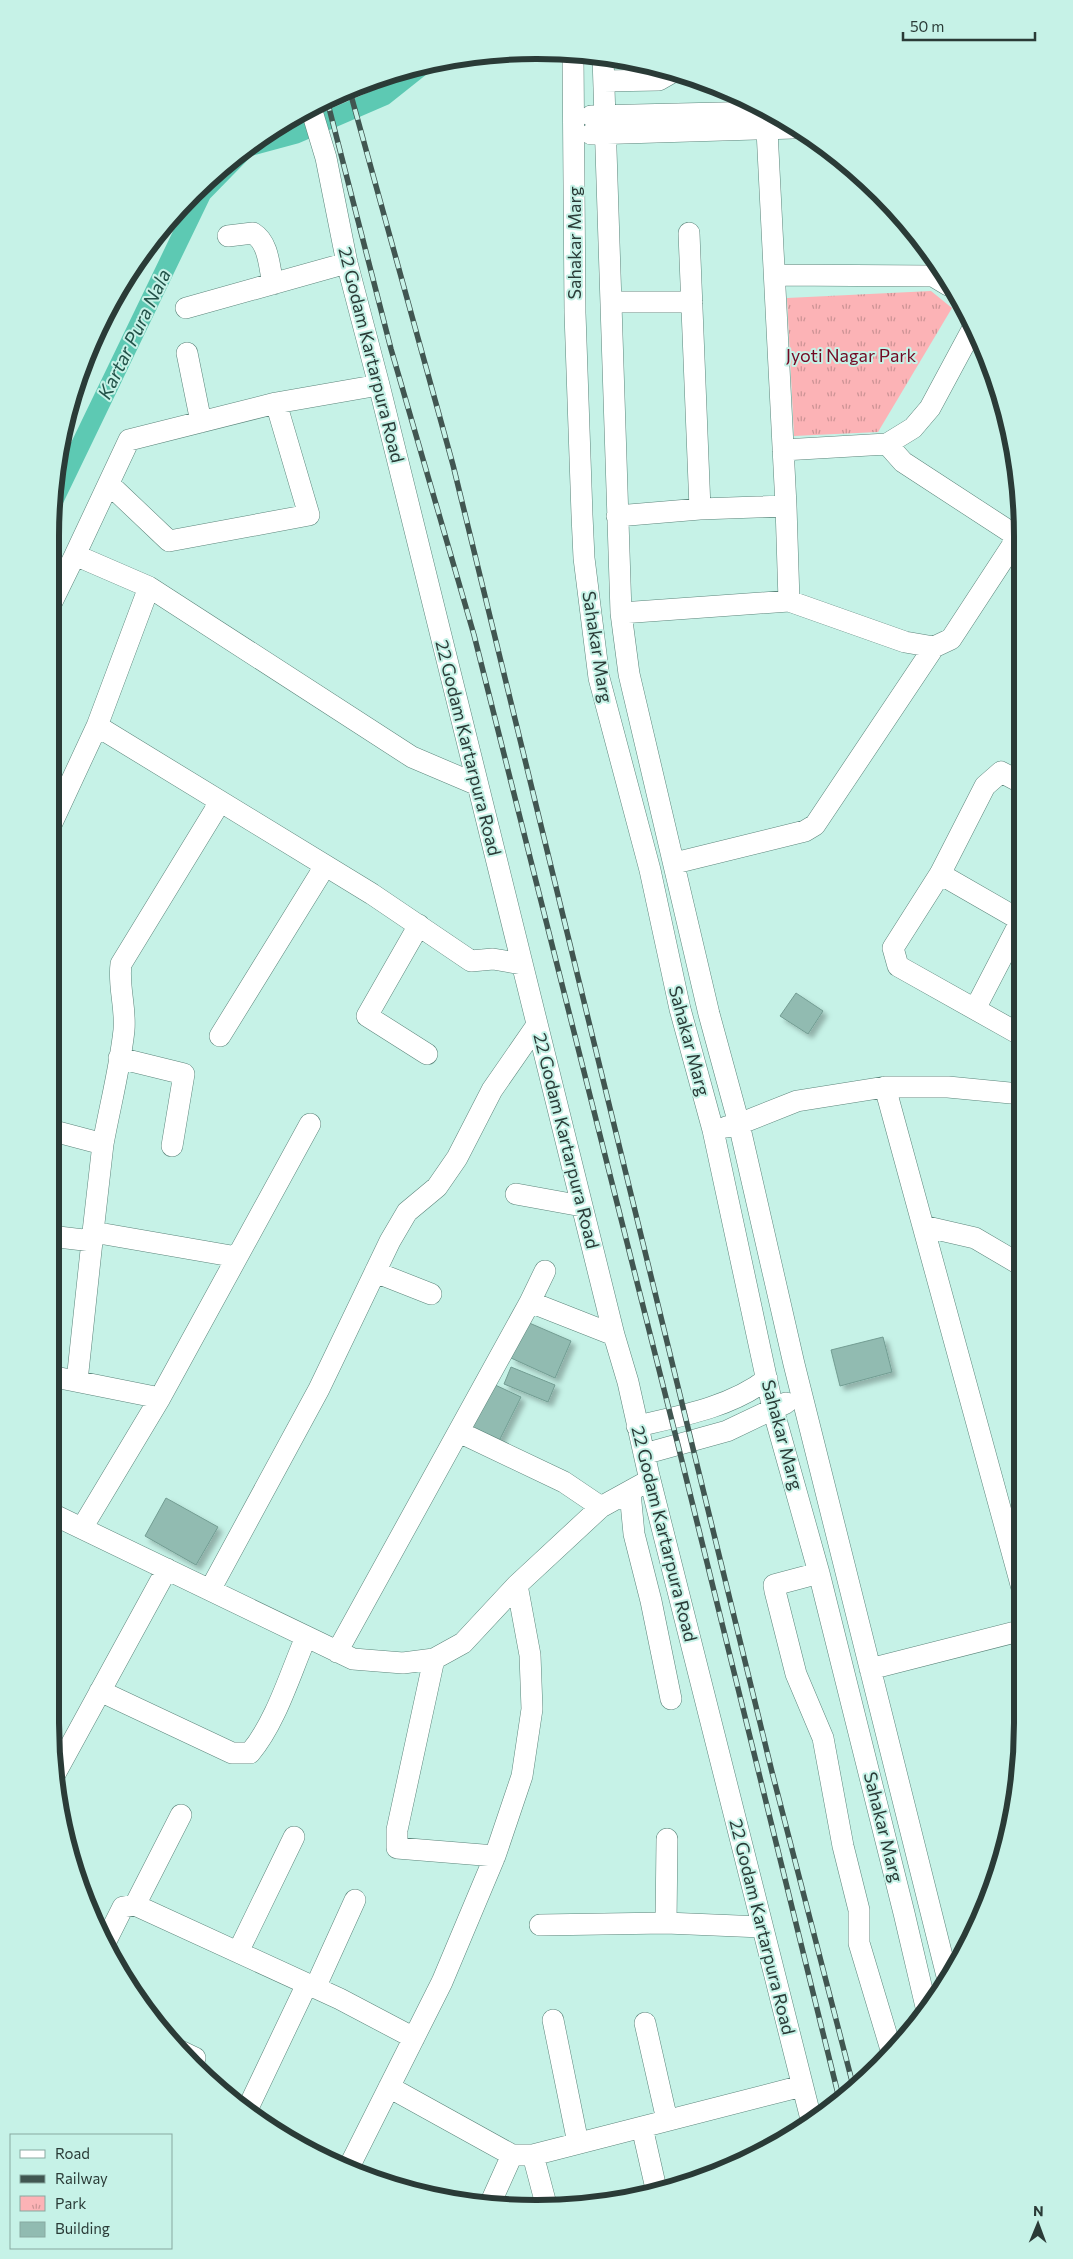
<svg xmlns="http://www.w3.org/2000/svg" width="1073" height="2259" font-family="Commissioner,sans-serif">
<defs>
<pattern id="park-tufts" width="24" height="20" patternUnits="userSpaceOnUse" patternTransform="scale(1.25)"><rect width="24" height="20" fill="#fcb3b6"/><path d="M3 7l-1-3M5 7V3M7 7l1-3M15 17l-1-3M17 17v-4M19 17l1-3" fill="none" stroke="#cc9395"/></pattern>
<filter id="shadow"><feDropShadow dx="4.5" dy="4.5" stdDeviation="2.5" flood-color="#0004"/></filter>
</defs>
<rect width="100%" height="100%" fill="#c6f2e7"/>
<path fill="url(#park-tufts)" d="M931 291 952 308 878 432 794 436 787 298Z"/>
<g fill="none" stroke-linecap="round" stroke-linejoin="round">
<path stroke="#5dc9b3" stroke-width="19" d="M248 147 296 134 384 96 423 65
M53 502 202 193 244 150"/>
</g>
<path fill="#91bbb1" stroke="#729c92" filter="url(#shadow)" d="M796 993 823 1011 808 1034 780 1016Z
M527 1322 571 1341 555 1378 511 1358Z
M883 1337 892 1372 840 1386 831 1350Z
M511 1367 555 1385 548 1402 504 1384Z
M493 1384 521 1397 498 1443 470 1430Z
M166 1498 218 1527 196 1565 145 1536Z"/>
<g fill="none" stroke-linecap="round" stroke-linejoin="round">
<defs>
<path id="minor" d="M573 54 575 313 582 515 584 558 599 678 650 870 680 1009 713 1130 773 1409 819 1573 904 1913 927 2011
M603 57 621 613 629 674 709 1014 739 1124 794 1364 948 1980
M604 81 659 80 673 72
M311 108 326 158 347 263 379 385 614 1335 628 1382 649 1476 812 2123
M762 112 767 130 786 506 789 601
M591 116 765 112
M591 134 793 128
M689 233 700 509
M228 236 253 233C269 243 269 266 273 284
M775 275 933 276 948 285
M611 302H692
M186 308 347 263
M187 353 201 422
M887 444 903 462 1018 537
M783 450 887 444 913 428 930 408 973 328
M109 484 169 541 309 515 276 403
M617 516 700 509 786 506
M149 587 75 555 129 440 276 403 379 385
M50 606 75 555
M621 613 789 601 905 642 934 647 951 639 1019 535
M97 726 372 894 471 961 493 959 522 964
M1020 782 1001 772 985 786 940 874 893 948 898 966 1021 1035
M50 827 97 726 149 587 412 757 478 785
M675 863 805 831 815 825 934 647
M940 874 1020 920
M419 925 367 1016 427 1054
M975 1009 1020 922
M220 1036 325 866
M119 1058 184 1074 172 1146
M885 1087 1023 1592
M726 1127 739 1124 797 1101 885 1087H948L1021 1094
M50 1130 103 1144C110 1106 120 1068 124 1030 126 1007 118 986 121 964L220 802
M516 1194 582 1206
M923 1226 975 1238 1021 1265
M93 1232 103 1144
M50 1236 92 1241
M375 1272 431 1294
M530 1302 545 1271
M50 1376 160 1398 82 1528
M77 1381 93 1232 237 1257
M160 1398 310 1124
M637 1426C681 1416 731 1407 767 1379
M459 1432 564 1482 601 1507
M644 1454 727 1431 786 1403
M630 1492 634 1534 651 1601 671 1699
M50 1513 353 1659 403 1663 434 1659 463 1643 517 1585 601 1507 650 1480
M819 1573 774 1585 775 1591 796 1674 823 1738 843 1846 859 1910V1943L892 2053
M210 1590 319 1389 390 1241 407 1212 437 1187 457 1158 492 1090 537 1025
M337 1652 530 1302 614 1335
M434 1659 397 1830V1848L495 1856
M870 1669 1023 1630
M100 1691 232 1753H250C276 1722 290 1674 306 1637
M55 1774 167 1569
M135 1905 181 1815
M666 1923 667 1839
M540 1925 666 1923 762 1927
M105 1943 123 1907 135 1905 340 1999 414 2038
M238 1952 294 1837
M315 1988 355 1900
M553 2020 578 2143
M645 2023 667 2120
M176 2049 195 2058
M389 2087 512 2155
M247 2110 307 1984
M642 2127 657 2193
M533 2155 547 2208
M348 2169 442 1982 495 1856 522 1776 532 1709 530 1655 517 1585
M490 2204 512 2155H533L802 2086"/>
</defs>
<use href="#minor" stroke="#5c857b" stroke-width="22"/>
<use href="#minor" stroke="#fff" stroke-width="21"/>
<defs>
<path id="rail" d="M349 88 453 465 772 1772 854 2089
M327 100 391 349 474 635 678 1445 840 2102"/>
</defs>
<use href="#rail" stroke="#415651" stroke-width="5.5"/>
<use href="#rail" stroke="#c6f2e7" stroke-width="4" stroke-dasharray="11" stroke-linecap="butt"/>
</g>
<g text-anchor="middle" stroke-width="4" stroke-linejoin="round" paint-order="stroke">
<g font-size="18" fill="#2a3b37" stroke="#c6f2e7">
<text transform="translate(575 243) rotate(-90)" y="6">Sahakar Marg</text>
<text transform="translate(371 355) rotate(76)" y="6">22 Godam Kartarpura Road</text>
<text transform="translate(597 647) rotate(81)" y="6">Sahakar Marg</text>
<text transform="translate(468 748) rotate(76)" y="6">22 Godam Kartarpura Road</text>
<text transform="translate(689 1041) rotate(75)" y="6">Sahakar Marg</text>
<text transform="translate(566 1141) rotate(76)" y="6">22 Godam Kartarpura Road</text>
<text transform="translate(782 1435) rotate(75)" y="6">Sahakar Marg</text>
<text transform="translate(664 1534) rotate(76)" y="6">22 Godam Kartarpura Road</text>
<text transform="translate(883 1827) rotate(76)" y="6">Sahakar Marg</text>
<text transform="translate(762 1927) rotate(76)" y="6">22 Godam Kartarpura Road</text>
</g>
<g font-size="18" fill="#720923" stroke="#c6f2e7">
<text x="851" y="362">Jyoti Nagar Park</text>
</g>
<g font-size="19" font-style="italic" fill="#235249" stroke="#c6f2e7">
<text transform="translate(134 334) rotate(-64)" y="7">Kartar Pura Nala</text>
</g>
</g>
<path d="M0 0H1073V2259H0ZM536 59H537A477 477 0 0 1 1014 536V1723A477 477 0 0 1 537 2200H536A477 477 0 0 1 59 1723V536A477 477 0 0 1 536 59Z" fill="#c6f2e7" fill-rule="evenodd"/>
<path fill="none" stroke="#2a3b37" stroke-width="6" d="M536 59H537A477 477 0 0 1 1014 536V1723A477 477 0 0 1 537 2200H536A477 477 0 0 1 59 1723V536A477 477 0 0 1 536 59Z"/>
<rect x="10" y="2134" width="162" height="115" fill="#c6f2e7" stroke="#88a9a1"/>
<rect x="20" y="2150" width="25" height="8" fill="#ffffff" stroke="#88a9a1"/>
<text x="55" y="2159" font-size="15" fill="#2a3b37">Road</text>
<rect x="20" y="2175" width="25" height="8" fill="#415651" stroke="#88a9a1"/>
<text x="55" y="2184" font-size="15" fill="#2a3b37">Railway</text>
<rect x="20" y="2196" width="25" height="15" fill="url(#park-tufts)" stroke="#88a9a1"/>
<text x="55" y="2209" font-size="15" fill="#2a3b37">Park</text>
<rect x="20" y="2222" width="25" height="15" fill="#91bbb1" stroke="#88a9a1"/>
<text x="55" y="2234" font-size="15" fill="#2a3b37">Building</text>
<g transform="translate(1038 2224) rotate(1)" stroke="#c6f2e7" stroke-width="4" paint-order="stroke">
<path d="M0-4L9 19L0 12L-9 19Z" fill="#2a3b37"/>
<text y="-8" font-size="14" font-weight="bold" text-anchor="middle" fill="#2a3b37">N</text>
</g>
<path d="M903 32v8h132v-8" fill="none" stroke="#2a3b37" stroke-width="2.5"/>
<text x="910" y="32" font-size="15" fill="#2a3b37" stroke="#c6f2e7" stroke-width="4" paint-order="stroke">50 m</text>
</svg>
